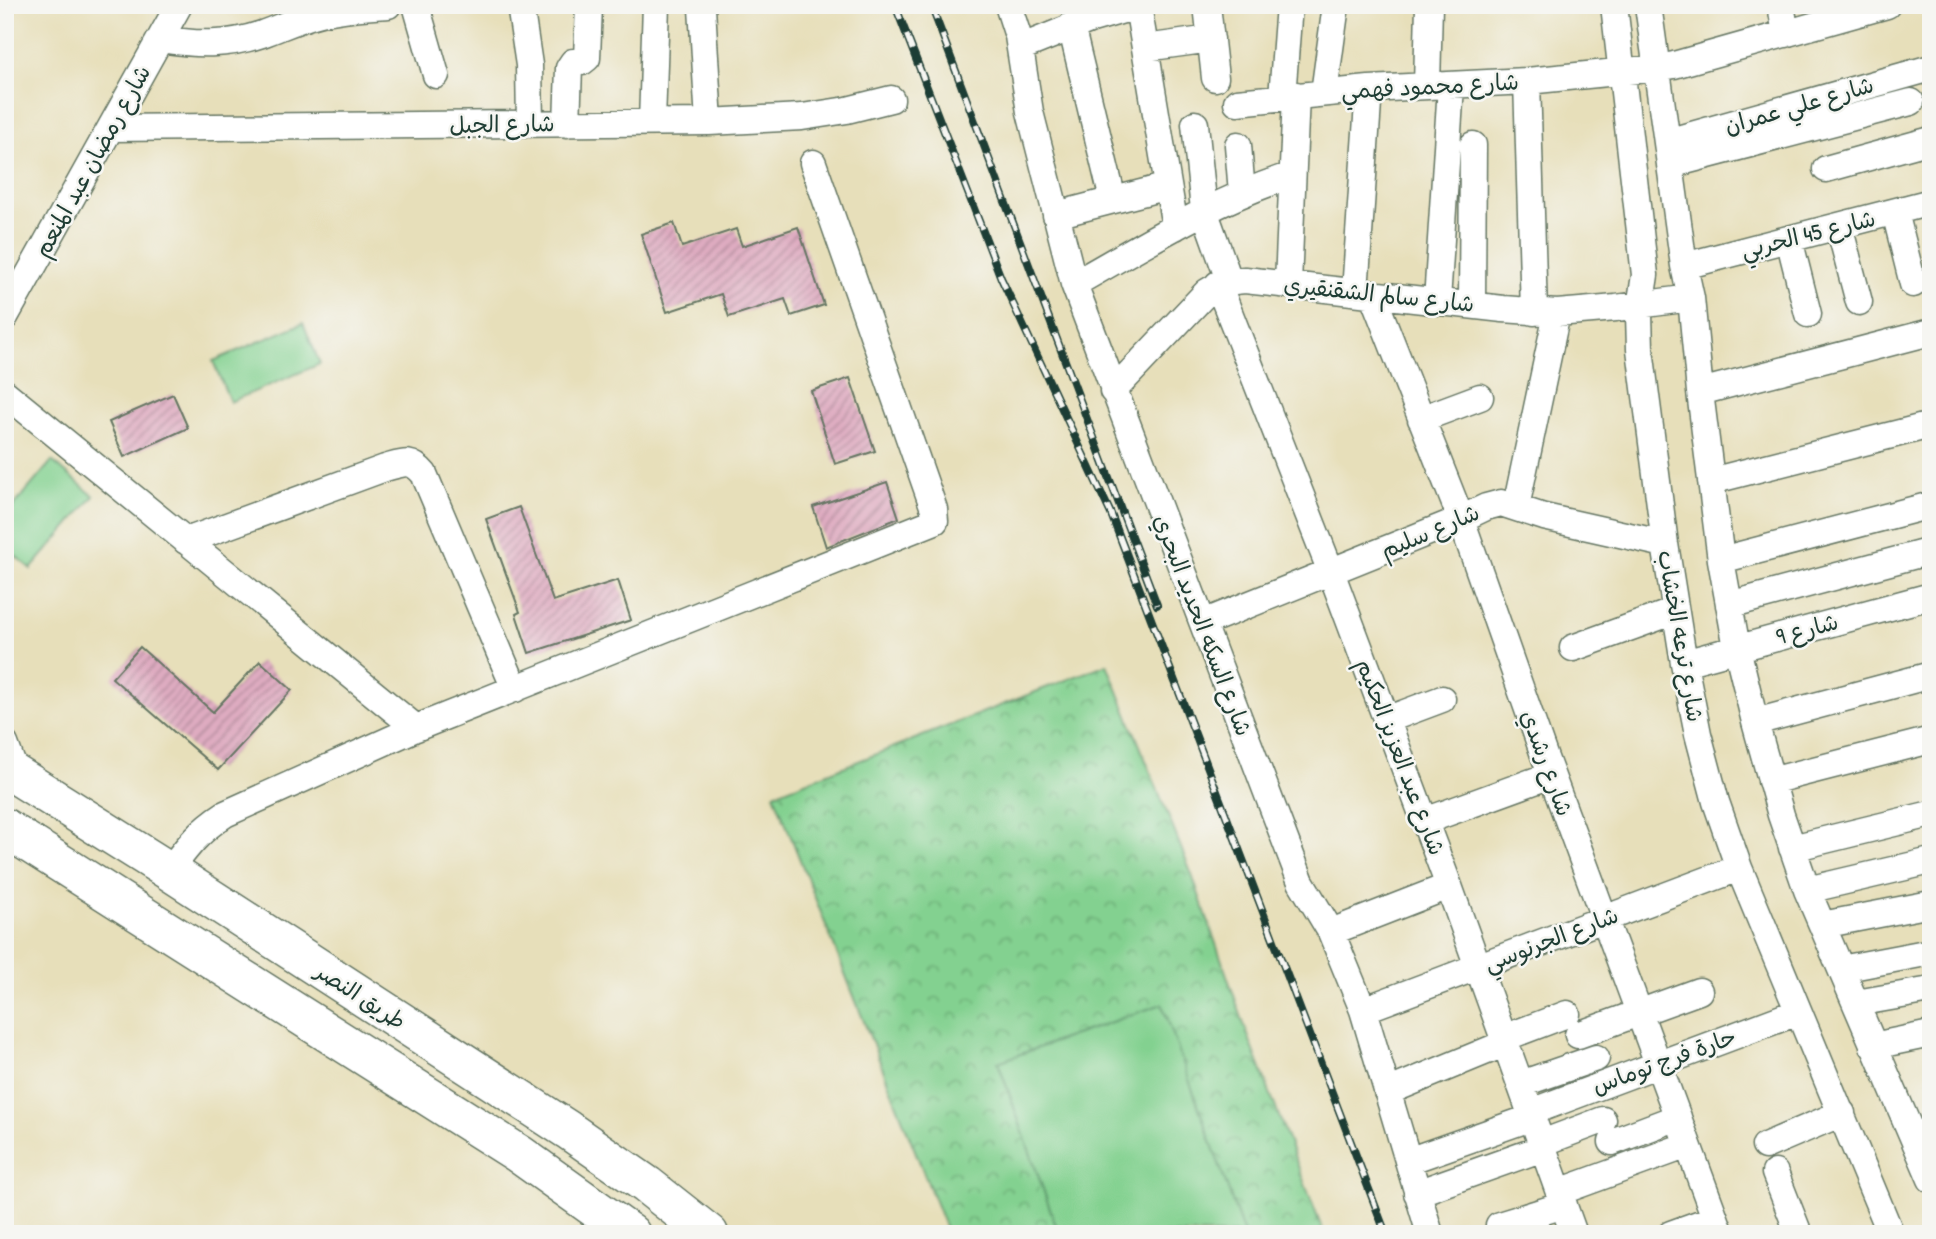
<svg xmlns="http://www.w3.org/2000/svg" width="1936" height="1239" font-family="'Patrick Hand','Playpen Sans Arabic',sans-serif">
<defs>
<pattern id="park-crowns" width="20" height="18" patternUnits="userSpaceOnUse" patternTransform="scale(1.75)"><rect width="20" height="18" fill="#83d190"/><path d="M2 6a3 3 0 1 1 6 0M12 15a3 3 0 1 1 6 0" fill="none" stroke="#6bab76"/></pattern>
<pattern id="building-hatch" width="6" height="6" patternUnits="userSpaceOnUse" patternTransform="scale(1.75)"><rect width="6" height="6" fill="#dfacc1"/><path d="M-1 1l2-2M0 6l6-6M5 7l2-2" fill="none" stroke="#b48d9e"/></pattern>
</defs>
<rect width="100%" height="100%" fill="#f6f6f2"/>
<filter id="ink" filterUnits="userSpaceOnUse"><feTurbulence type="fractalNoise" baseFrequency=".0143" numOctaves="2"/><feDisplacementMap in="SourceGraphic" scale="14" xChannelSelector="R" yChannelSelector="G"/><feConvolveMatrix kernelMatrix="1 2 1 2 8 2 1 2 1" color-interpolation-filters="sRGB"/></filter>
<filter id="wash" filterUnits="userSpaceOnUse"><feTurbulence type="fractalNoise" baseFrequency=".00686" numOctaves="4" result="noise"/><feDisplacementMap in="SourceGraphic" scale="28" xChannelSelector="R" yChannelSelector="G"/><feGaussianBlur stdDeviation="1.57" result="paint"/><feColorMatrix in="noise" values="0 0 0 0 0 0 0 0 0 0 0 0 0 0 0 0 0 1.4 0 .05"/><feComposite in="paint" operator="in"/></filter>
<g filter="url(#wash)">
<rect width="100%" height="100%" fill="#e7dfba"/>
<path fill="url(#park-crowns)" stroke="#518762" stroke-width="2" d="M1107 664 1192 875 1246 1030 1324 1234H948L774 794Z"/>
<path fill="#83d190" stroke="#518762" stroke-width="2" d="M303 323 320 364 230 402 213 361Z
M52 461 94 496 31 569 5 547V516Z
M1162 1004 1244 1234H1059L998 1062Z"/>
<g id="blocks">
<path fill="url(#building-hatch)" d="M674 223 682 247 736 229 742 246 798 227 824 305 791 316 785 299 729 317 721 294 667 312 641 234Z
M850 378 875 451 835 464 811 391Z
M173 394 188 428 124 457 109 422Z
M887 482 899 518 826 547 813 507Z
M519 507 553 601 618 580 631 620 529 653 516 614 520 612 486 519Z
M140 647 213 712 260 661 292 690 218 770 112 678Z"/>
</g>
</g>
<g filter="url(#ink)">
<use href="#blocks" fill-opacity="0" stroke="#657663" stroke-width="2"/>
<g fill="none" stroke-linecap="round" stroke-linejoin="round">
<defs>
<path id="minor" d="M416 5 436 75
M520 5 529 65 530 124
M1008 5 1018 36 1030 112 1074 284 1301 882 1331 932 1363 1010 1430 1234
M1207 5 1215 78
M1614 5 1645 275 1639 314 1640 349 1665 544 1684 663 1698 734 1716 802 1739 868 1891 1234
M1648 5 1684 266 1691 298 1700 392 1721 560 1737 648 1755 722 1781 815 1807 890 1931 1179
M1781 5 1786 34
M1138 6 1175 227
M702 8 709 122
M1071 26 1113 200
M160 39C197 45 227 46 262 34 279 28 296 20 313 15 337 8 363 7 388 5
M1020 48 1092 19 1140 5
M1145 48 1211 39
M1527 81 1534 312
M1427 86 1429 5
M1324 93 1336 5
M1282 97 1289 5
M1237 102 1369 89 1527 81 1657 68 1674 65 1887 5
M652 122 656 5
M567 124 569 68 573 62H582L587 58 589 5
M1195 124 1204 210 1229 280
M111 128 709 122 802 117 847 110 891 99
M1667 142 1931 68
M1238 145 1242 193
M1670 165 1911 102
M1826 169 1931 140
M1895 212 1913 284
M1056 215 1168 186
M1839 226 1859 302
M1789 239 1808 314
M1684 266 1931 202
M1074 284C1145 244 1214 200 1292 175
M1218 284 1331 572 1449 886 1574 1234
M1288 284 1296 95
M1355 292 1369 89
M1372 293 1461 519 1545 758 1721 1234
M1437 301 1451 86
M1472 305 1473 145
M5 317 179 5
M1113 391 1207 292 1224 282 1245 280 1503 309 1557 313 1616 308 1691 298
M1700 392 1931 332
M5 393 416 728
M1421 419 1480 397
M1711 481 1931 425
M1516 507 1557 313
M186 541 385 468C403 463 411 458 424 474L515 689
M1721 560 1931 505
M1729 605 1931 551
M1203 623 1461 519 1486 507 1501 503 1544 517 1665 544
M1573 648 1675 611
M1684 663 1931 596
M1386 720 1442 699
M1755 722 1931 675
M5 744 16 774
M1771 781 1931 740
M1425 821 1551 775
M1792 848 1931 814
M169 871C187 847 200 830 225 814L416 728 935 521 934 509 813 163
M1807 890 1931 861
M1822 925 1931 904
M1331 932 1449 886
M1841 969 1931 952
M1856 1003 1931 990
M1363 1010 1739 868
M1578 1035 1699 991
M1504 1038 1567 1014
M1873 1046 1931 1034
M1521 1084 1596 1058
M1387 1092 1506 1043
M1531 1112 1798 1012
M1612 1142 1678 1117
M1542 1143 1603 1120
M1765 1146 1842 1113
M1408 1161 1533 1117
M1775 1173 1799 1234
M1559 1192 1688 1145
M1417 1193 1543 1148
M1499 1225 1564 1205
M1671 1234 1715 1218"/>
<path id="highway" d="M5 768 169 871 568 1130 647 1185 709 1234
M5 828 519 1154 631 1234"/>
</defs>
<use href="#minor" stroke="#657663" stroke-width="29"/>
<use href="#highway" stroke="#657663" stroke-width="41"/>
<use href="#minor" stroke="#fff" stroke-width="26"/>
<use href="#highway" stroke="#fff" stroke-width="38"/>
<defs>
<path id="rail" d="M895 5 1001 278 1111 514 1386 1234
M931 5 1157 605"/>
</defs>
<use href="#rail" stroke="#1f3d34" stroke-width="8"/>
<use href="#rail" stroke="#f6f6f2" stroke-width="5" stroke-dasharray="16" stroke-linecap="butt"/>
</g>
</g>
<g text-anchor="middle" stroke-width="5" stroke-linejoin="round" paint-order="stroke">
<g font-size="23" fill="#1f3d34" stroke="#f6f6f2">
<text transform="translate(1430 86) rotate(-3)" y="8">شارع محمود فهمي</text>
<text transform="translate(1799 105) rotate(-16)" y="8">شارع علي عمران</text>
<text transform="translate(502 124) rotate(-1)" y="8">شارع الجبل</text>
<text transform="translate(92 161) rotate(-61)" y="8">شارع رمضان عبد المنعم</text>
<text transform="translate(1808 234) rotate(-14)" y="8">شارع 45 الحربي</text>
<text transform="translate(1379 294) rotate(6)" y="8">شارع سالم الشقنقيري</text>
<text transform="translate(1430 531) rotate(-23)" y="8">شارع سليم</text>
<text transform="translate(1203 625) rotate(69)" y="8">شارع السكه الحديد البحري</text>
<text transform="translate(1807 629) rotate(-15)" y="8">شارع 9</text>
<text transform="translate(1681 636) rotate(80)" y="8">شارع ترعه الخشاب</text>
<text transform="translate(1401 757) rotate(69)" y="8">شارع عبد العزيز الحكيم</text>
<text transform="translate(1547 763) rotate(70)" y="8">شارع رشدي</text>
<text transform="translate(1551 939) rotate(-21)" y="8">شارع الجرنوسي</text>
<text transform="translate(361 996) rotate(33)" y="8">طريق النصر</text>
<text transform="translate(1664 1061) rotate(-20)" y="8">حارة فرج توماس</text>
</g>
</g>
<rect width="1936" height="1239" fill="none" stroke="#f6f6f2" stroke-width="28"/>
</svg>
